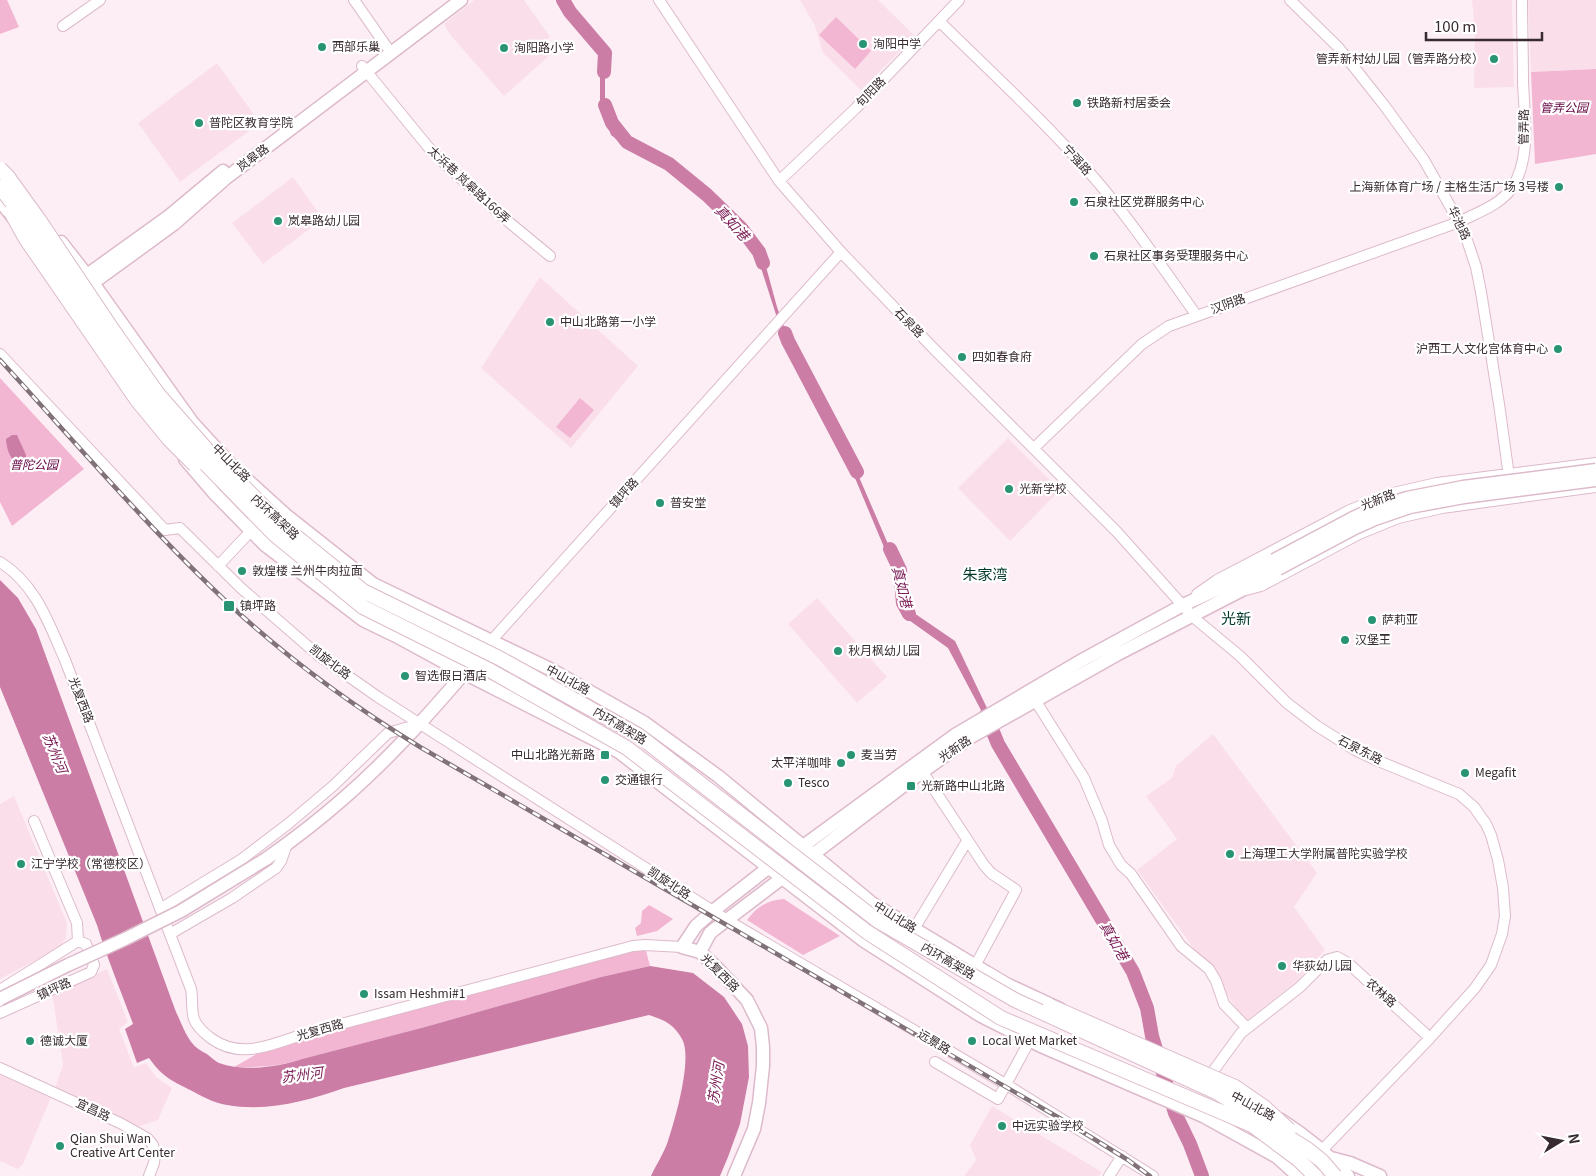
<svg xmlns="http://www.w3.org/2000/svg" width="1596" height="1176" font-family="Georgia,'Noto Sans SC',serif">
<rect width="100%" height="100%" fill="#fdeef5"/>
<path fill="#fadfeb" d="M474 0H524L550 37 543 41 551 54 504 96 451 36 444 24Z
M800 0H878L915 36 861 90 823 53 815 26Z
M1472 0H1512L1514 87 1474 88 1475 31Z
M1528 0H1596V69L1531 72Z
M217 63 260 123 180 182 138 123Z
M293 177 323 219 263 264 232 223Z
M540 277 638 366 571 448 481 368Z
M1008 438 1060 490 1010 541 958 488Z
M817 598 887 677 857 703 788 624Z
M1213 734 1317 873 1294 907 1325 950 1297 981 1246 1021 1137 870 1177 839 1146 796 1172 778 1176 766Z
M14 796 67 923 66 938 59 948 0 979V804Z
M107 969 128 1022 119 1029 134 1068 146 1063 156 1077 172 1088 158 1120 137 1127 55 1088 63 1065 52 993Z
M0 1074 51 1097 23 1164 18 1169 0 1161Z
M992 1106 1102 1172 1099 1176H964L976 1160 970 1145Z"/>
<path fill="#f2b5d2" d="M0 0H7L19 27 0 34Z
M836 17 871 51 855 69 819 35Z
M1596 69V154L1535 164 1531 72Z
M0 378 84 469 12 526 0 502Z
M580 398 594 410 570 438 556 427Z
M784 899 840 936 803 955 747 920C757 907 767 900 784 899Z
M649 905 673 919 657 931 637 936 635 928 641 923 642 911Z
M645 947 650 966 601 977 425 1027 302 1059C277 1067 260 1067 234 1067L269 1047Z"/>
<path fill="#cb7da5" d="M556 0H564L570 12 605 53V101L615 132 636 147 657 158 709 192 743 227 762 252 777 307 791 347 859 477 898 567 902 597 914 613 955 641 987 708 982 712 948 648 906 618 898 604 894 571 855 478 787 349 754 246 741 228 707 195 694 189 659 164 634 152 611 135 600 103V55L563 13Z
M12 435H17L26 455 25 466C11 463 7 452 6 439Z
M0 580 18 598 36 629 176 1012C181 1022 185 1034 192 1043 196 1048 201 1051 207 1054 211 1057 215 1061 219 1063 244 1072 278 1067 302 1059L425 1027 601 977 650 966 693 973 724 997 742 1024 748 1046 749 1077 740 1124 728 1157 720 1176H651C656 1165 664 1153 668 1141 675 1120 693 1058 682 1039 674 1024 664 1020 649 1015L344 1088C307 1101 267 1112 227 1105 213 1103 200 1095 188 1089 170 1080 161 1075 149 1058L137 1063 125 1029 133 1024C121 991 107 958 97 925L0 687Z"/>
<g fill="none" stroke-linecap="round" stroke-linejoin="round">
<path stroke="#cb7da5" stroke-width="14" d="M563 0 570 12 605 53 604 72
M605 105 612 123 627 142 669 164 707 195 741 228 759 252 763 263
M785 333 788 341 857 472
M890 549 900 570 903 603 909 614
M986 715 998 744 1133 972 1147 1008 1152 1036 1175 1113 1190 1144 1202 1176"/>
<defs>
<path id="minor" d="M354 0 391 53
M659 0 779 181 841 252 934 349 1117 532 1193 617 1240 656 1287 703 1317 726 1355 750 1376 760 1459 794 1474 807 1486 824 1491 835 1498 860 1503 888 1505 916 1502 934 1491 965 1475 988 1430 1038 1301 1172
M1290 0 1338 47 1384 105 1424 160 1459 222 1468 243 1476 267 1481 292 1499 404 1512 498
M939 21C990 71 1042 119 1089 172 1129 217 1162 267 1197 316
M63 26 100 0
M362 66 429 148 442 161 510 223 550 256
M779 181 855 109 959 0
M0 354 165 530 180 528 242 589 318 655 378 697 727 920 1007 1085 1153 1176
M1034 448 1142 344 1169 326 1459 222C1476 213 1500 205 1511 189 1532 160 1524 115 1523 81 1523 54 1522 27 1522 0
M0 562C36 584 49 624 65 660L191 989C193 999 191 1010 194 1019 197 1027 205 1034 212 1039 242 1060 273 1044 304 1034L633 946 645 945 682 947
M218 566 251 531
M1246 590 1261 586 1359 534 1398 518 1442 508 1596 487
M1197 594 1217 580 1350 510 1393 493 1437 483 1596 463
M491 641 841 252
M1035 700 1084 778 1102 821 1109 845 1121 865 1131 874 1181 946 1209 969 1216 981 1224 1004 1247 1028
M922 771 984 865 991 873 1016 890 975 966
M160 909 242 859 288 824 333 786 388 733 419 724
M914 929 967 841
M170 934 232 898 276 868 281 861 287 844
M0 990 78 941 77 923 34 821
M0 1013 91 972 94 965 86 944 78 941
M935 1062 998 1099 1030 1040
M0 1068 120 1123 147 1138 153 1145 155 1153 154 1163 149 1176
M1206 1081 1241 1033 1300 987 1327 960 1337 957 1348 963 1430 1038
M1109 1176 1122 1156"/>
<path id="major" d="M0 201 16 221
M61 242 93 283 192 422 234 468 287 516 373 584 552 670 645 723 718 776 873 904 1004 983 1060 1009
M80 280 169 216 223 171
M86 288 174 224 226 178 461 0
M185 459 215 494 265 545 363 620 396 636 464 673 619 752 864 941 981 1016 1041 1046 1203 1116 1277 1157 1298 1176
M266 859C293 840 319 820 344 798 398 751 444 697 490 643
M700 952 710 933 715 929 907 783 971 737 1118 654 1242 590 1257 580 1278 569
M1281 1120C1306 1136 1328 1154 1348 1176
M1331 1158 1350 1163 1380 1176
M734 1176 754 1129 759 1103 763 1066V1047L761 1028 747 1000 716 967 700 952 682 947 696 926 713 911 768 868 803 846 955 735 1084 659 1183 605 1233 582 1274 560"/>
<path id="highway" d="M254 523 291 565
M988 974 1016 991"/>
</defs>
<use href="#minor" stroke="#ddbacb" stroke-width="12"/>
<use href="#major" stroke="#ddbacb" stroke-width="15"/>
<use href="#highway" stroke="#ddbacb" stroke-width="16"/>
<use href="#minor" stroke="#fff" stroke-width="10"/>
<use href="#major" stroke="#fff" stroke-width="12"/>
<use href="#highway" stroke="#fff" stroke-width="14"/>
<defs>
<path id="rail" d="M0 360C76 443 149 529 230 605 288 659 353 706 420 747L1068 1123 1128 1160 1150 1176"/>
</defs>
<use href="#rail" stroke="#807278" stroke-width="4.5"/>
<use href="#rail" stroke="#fff" stroke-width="2.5" stroke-dasharray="8" stroke-linecap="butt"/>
<defs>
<path id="major-bridge" d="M1274 560 1351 519 1372 509 1407 498 1463 487 1596 470
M1278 569 1355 528 1375 519 1410 507 1464 497 1596 480
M0 999 68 965 125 939 181 911 266 859"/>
<path id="highway-bridge" d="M0 169 8 177 39 220 110 326 158 394 208 451 283 526 363 591 499 658 638 735 878 921 1015 1000 1218 1093 1307 1149 1322 1161 1335 1176
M0 187 33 230 105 336 152 403 199 457 274 534 363 607 491 671 627 748 867 932 1001 1018 1252 1125 1299 1160 1315 1176
M11 212 26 239 137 400 169 439 195 465
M1050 1006 1235 1087 1264 1107 1289 1130"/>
</defs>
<use href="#major-bridge" stroke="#ddbacb" stroke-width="15" stroke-linecap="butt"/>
<use href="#highway-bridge" stroke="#ddbacb" stroke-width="16" stroke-linecap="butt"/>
<use href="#major-bridge" stroke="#fff" stroke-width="12"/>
<use href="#highway-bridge" stroke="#fff" stroke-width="14"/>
</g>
<g fill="#299474" stroke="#fff" stroke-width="2">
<circle cx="863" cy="44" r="5"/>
<circle cx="322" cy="47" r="5"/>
<circle cx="504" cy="48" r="5"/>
<circle cx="1494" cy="59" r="5"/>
<circle cx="1077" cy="103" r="5"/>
<circle cx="199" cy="123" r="5"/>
<circle cx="1559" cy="187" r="5"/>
<circle cx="1074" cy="202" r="5"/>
<circle cx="278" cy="221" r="5"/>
<circle cx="1094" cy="256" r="5"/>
<circle cx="550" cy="322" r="5"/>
<circle cx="1558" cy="349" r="5"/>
<circle cx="962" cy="357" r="5"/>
<circle cx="1009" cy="489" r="5"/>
<circle cx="660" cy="503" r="5"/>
<circle cx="242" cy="571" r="5"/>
<rect x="223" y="600" width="12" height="12" rx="2.5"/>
<circle cx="1372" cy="620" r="5"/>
<circle cx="1345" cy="640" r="5"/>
<circle cx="838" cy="651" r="5"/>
<circle cx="405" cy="676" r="5"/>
<rect x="600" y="750" width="10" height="10" rx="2.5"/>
<circle cx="851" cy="755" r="5"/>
<circle cx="841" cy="763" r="5"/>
<circle cx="1465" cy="773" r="5"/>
<circle cx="605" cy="780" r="5"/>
<circle cx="788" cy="783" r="5"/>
<rect x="906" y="781" width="10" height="10" rx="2.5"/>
<circle cx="1230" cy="854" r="5"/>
<circle cx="21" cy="864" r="5"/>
<circle cx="1282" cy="966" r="5"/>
<circle cx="364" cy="994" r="5"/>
<circle cx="30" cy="1041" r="5"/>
<circle cx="972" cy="1041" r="5"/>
<circle cx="1002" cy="1126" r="5"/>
<circle cx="60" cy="1146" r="5"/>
</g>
<g text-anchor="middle" stroke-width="4.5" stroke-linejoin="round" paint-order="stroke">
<g font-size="12" fill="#372a30" stroke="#fff" text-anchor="start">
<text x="873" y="48">洵阳中学</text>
<text x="332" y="51">西部乐巢</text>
<text x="514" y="52">洵阳路小学</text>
<text x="1484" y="63" text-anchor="end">管弄新村幼儿园（管弄路分校）</text>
<text x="1087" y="107">铁路新村居委会</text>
<text x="209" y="127">普陀区教育学院</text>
<text x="1549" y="191" text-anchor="end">上海新体育广场 / 主格生活广场 3号楼</text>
<text x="1084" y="206">石泉社区党群服务中心</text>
<text x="288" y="225">岚皋路幼儿园</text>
<text x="1104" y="260">石泉社区事务受理服务中心</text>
<text x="560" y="326">中山北路第一小学</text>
<text x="1548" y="353" text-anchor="end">沪西工人文化宫体育中心</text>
<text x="972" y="361">四如春食府</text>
<text x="1019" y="493">光新学校</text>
<text x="670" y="507">普安堂</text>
<text x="252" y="575">敦煌楼 兰州牛肉拉面</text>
<text x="240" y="610">镇坪路</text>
<text x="1382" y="624">萨莉亚</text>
<text x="1355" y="644">汉堡王</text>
<text x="848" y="655">秋月枫幼儿园</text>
<text x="415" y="680">智选假日酒店</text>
<text x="595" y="759" text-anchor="end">中山北路光新路</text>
<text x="861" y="759">麦当劳</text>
<text x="831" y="767" text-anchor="end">太平洋咖啡</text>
<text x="1475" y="777">Megafit</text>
<text x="615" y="784">交通银行</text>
<text x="798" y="787">Tesco</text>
<text x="921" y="790">光新路中山北路</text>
<text x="1240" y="858">上海理工大学附属普陀实验学校</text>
<text x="31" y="868">江宁学校（常德校区）</text>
<text x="1292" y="970">华荻幼儿园</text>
<text x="374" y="998">Issam Heshmi#1</text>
<text x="40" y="1045">德诚大厦</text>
<text x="982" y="1045">Local Wet Market</text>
<text x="1012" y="1130">中远实验学校</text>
<text x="70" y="1143">Qian Shui Wan<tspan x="70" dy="14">Creative Art Center</tspan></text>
</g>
<g font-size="12" fill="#372a30" stroke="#fff">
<text transform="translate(871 92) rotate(-46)" y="4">旬阳路</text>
<text transform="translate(1524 127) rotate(-89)" y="4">管弄路</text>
<text transform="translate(253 158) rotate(-37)" y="4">岚皋路</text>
<text transform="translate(1077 160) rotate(48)" y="4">宁强路</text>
<text transform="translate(469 185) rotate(43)" y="4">太浜巷 岚皋路166弄</text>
<text transform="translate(1459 223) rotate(65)" y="4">华池路</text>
<text transform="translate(1228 304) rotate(-20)" y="4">汉阴路</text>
<text transform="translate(909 323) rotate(46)" y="4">石泉路</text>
<text transform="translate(231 463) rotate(45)" y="4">中山北路</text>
<text transform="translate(624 493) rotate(-48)" y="4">镇坪路</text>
<text transform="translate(1378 500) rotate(-21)" y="4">光新路</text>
<text transform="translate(275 517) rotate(43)" y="4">内环高架路</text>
<text transform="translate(330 662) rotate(37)" y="4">凯旋北路</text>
<text transform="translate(568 680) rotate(29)" y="4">中山北路</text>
<text transform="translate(81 700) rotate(69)" y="4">光复西路</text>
<text transform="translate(620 726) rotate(31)" y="4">内环高架路</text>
<text transform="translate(955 749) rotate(-34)" y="4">光新路</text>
<text transform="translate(1360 750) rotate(27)" y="4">石泉东路</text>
<text transform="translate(669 883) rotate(33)" y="4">凯旋北路</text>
<text transform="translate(895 917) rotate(32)" y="4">中山北路</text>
<text transform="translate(948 961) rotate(30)" y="4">内环高架路</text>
<text transform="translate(720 973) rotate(45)" y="4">光复西路</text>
<text transform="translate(54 989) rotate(-24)" y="4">镇坪路</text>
<text transform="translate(1381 993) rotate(42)" y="4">农林路</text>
<text transform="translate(320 1030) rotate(-16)" y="4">光复西路</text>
<text transform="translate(934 1042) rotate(31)" y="4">远景路</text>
<text transform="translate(1253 1106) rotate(28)" y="4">中山北路</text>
<text transform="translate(93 1110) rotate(25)" y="4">宜昌路</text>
</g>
<g font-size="12" font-style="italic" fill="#620040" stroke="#fff">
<text x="1564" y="112">管弄公园</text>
<text x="34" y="469">普陀公园</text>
</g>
<g font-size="14" font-style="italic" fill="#7d2058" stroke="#fff">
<text transform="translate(732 223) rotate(47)" y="5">真如港</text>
<text transform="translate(902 587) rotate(76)" y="5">真如港</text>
<text transform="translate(55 753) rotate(68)" y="5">苏州河</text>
<text transform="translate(1114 941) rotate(60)" y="5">真如港</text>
<text transform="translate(302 1075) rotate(-7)" y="5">苏州河</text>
<text transform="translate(716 1083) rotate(-81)" y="5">苏州河</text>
</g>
<g font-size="15" fill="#013728" stroke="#fff">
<text x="985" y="580">朱家湾</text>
<text x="1236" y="624">光新</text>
</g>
</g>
<g transform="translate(1561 1141) rotate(80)" stroke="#ffffff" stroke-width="4" paint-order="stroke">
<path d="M0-4L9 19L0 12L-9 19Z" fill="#372a30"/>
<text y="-8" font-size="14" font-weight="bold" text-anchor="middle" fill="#372a30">N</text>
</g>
<path d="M1426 32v8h116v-8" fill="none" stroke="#372a30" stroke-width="2.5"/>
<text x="1434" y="32" font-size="15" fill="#372a30" stroke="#ffffff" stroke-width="4" paint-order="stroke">100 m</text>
</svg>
